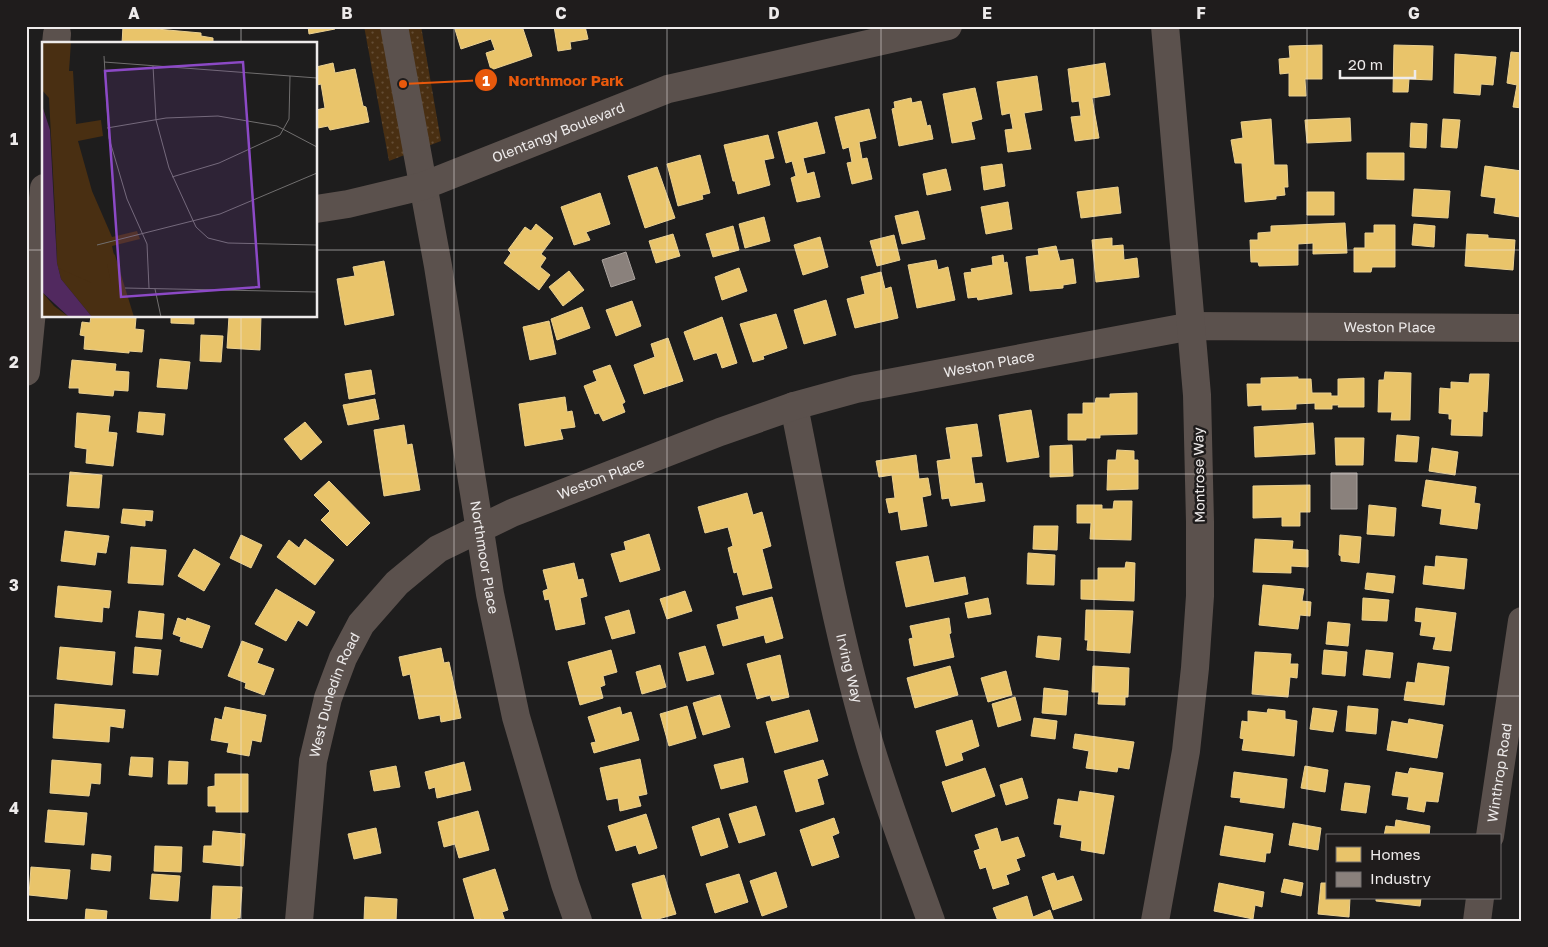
<svg xmlns="http://www.w3.org/2000/svg" width="1548" height="947" font-family="'Golos Text',sans-serif">
<defs>
<pattern id="park-dots" width="8" height="8" patternUnits="userSpaceOnUse" patternTransform="scale(1.25)"><rect width="8" height="8" fill="#492f12"/><path d="M2 2h.1M6 6h.1" fill="none" stroke="#644d35" stroke-width="1.8" stroke-linecap="round"/></pattern>
</defs>
<rect width="100%" height="100%" fill="#1e1d1d"/>
<path fill="url(#park-dots)" d="M364 26H421L441 141 389 161Z"/>
<path fill="#e9c46a" stroke="#ead091" d="M123 26 201 33V36L213 38V44H122Z
M308 26H334L335 29 309 34Z
M454 26H522L532 56 491 70 486 53 495 50 491 39 461 49Z
M554 26H585L588 39 570 42 571 49 558 51Z
M1322 45V79H1305L1306 96H1289V73L1280 74 1279 59 1290 58 1289 46Z
M1394 45 1433 46 1432 80 1409 79 1408 92H1393Z
M1511 52 1522 53V108L1513 107 1517 85 1507 83Z
M1455 54 1496 57 1493 85 1481 84 1480 95 1454 93Z
M333 63 335 73 355 69 363 106 366 107 369 122 330 130 328 126 318 128 316 110 325 108 321 84 317 85 316 67Z
M1105 63 1110 95 1092 98 1099 138 1075 141 1071 117 1081 116 1079 101 1072 102 1068 69Z
M1037 76 1042 110 1024 113 1031 149 1008 152 1005 130 1013 129 1010 113 1002 115 997 82Z
M975 88 982 119 971 122 975 139 952 143 943 94Z
M911 98 912 103 921 101 927 126 930 125 933 139 899 146 892 109 895 108 894 102Z
M869 109 876 138 859 142 862 159 867 158 872 179 852 184 847 163 852 162 849 147 843 149 835 117Z
M1350 118 1351 141 1307 143 1305 120Z
M1271 119 1274 165H1287L1288 187H1284L1285 195 1276 196V199L1245 202 1242 163H1235L1231 140 1243 138 1241 122Z
M1443 119 1460 120 1457 148 1441 147Z
M817 122 825 153 803 158 807 174 814 172 820 197 797 202 791 178 796 176 792 161 786 163 778 132Z
M1411 123 1427 124 1426 148 1410 147Z
M768 135 774 158 764 160 770 185 738 194 735 181H733L724 145Z
M1367 153H1404V180L1367 179Z
M700 155 710 193 702 195 703 199 678 206 667 164Z
M1002 164 1005 186 984 190 981 167Z
M1485 166 1522 171 1520 217 1494 213 1496 198 1481 196Z
M657 167 675 218 645 228 628 176Z
M946 169 951 190 927 195 923 174Z
M1118 187 1121 213 1081 218 1077 192Z
M1414 189 1450 191 1448 218 1412 216Z
M1307 192H1334V215H1307Z
M600 193 610 224 586 232 590 240 574 245 561 207Z
M1008 202 1012 229 986 234 981 207Z
M918 211 925 239 902 244 895 216Z
M764 217 770 241 745 248 739 224Z
M1345 223 1347 253 1313 254V243L1298 244V265L1259 266 1258 262H1251L1250 240H1258V233L1271 232V226Z
M536 224 553 238 541 254 546 258 540 267 550 275 539 290 504 263 511 253 508 250 525 227 531 231Z
M1414 224 1435 226 1434 247 1412 245Z
M1374 225H1395V267H1372L1371 272H1354V248H1365V233H1374Z
M733 226 739 250 713 257 706 234Z
M673 234 680 256 656 263 649 241Z
M1467 234 1488 235V238L1515 240 1513 270 1465 266Z
M894 235 900 260 877 266 870 241Z
M820 237 828 267 803 275 794 245Z
M1112 238V246L1123 245 1124 260 1137 258 1139 277 1096 282 1092 240Z
M1056 246 1060 261 1073 259 1076 283 1063 285V288L1030 291 1026 257 1039 255 1038 249Z
M1003 255 1004 263 1007 262 1012 294 978 300 977 297 968 298 964 273 972 272 971 269 993 265 992 257Z
M936 260 938 270 948 267 955 300 917 308 908 265Z
M384 261 394 315 345 325 337 279 355 276 353 267Z
M739 268 747 291 722 300 715 277Z
M569 271 584 290 563 306 549 287Z
M881 272 885 289 891 287 898 318 855 328 847 299 865 294 861 277Z
M826 300 836 335 804 344 794 310Z
M632 301 641 326 616 336 606 310Z
M582 307 590 328 557 340 551 319Z
M776 314 787 348 763 356 764 359 753 362 740 324Z
M91 316H122L136 318 135 329 144 330 142 352 129 351V353L84 349 85 336 80 335 82 322 90 323Z
M171 316H194V324L171 323Z
M229 316H261L260 350 227 348Z
M722 317 737 363 722 368 717 353H715L694 360 684 332Z
M549 321 556 354 530 360 523 327Z
M201 335 223 336 221 362 200 361Z
M668 338 683 381 644 394 634 365 655 357 651 344Z
M160 359 190 362 187 389 157 387Z
M72 360 116 364 115 371 129 372 128 391 114 390 113 396 79 393V388H69Z
M610 365 625 402 622 404 625 412 603 421 599 413 595 414 584 386 597 381 593 371Z
M371 370 375 394 349 399 345 374Z
M1385 372 1411 373 1410 420H1391L1392 412H1378L1379 380H1384Z
M1470 374H1489L1487 412 1483 411 1482 436 1451 435 1452 419H1449V414L1439 413 1440 388 1451 389V382L1469 383Z
M1298 377V379H1311L1312 393H1331V396H1338V379L1364 378V407H1338L1339 405H1332V409H1315V403L1296 404V409L1262 410V405L1248 406 1247 384H1261V378Z
M1137 393V434L1100 435V438H1086V440H1068V414H1083V403H1095L1096 398H1110V394Z
M565 397 567 412 572 411 575 427 560 429 563 439 525 446 519 404Z
M375 399 379 419 348 425 343 405Z
M1031 410 1039 457 1007 462 999 415Z
M139 412 165 414 163 435 137 432Z
M77 413 110 416 108 432 117 433 113 466 86 463 87 449 75 447Z
M305 422 322 442 301 460 284 439Z
M1313 423 1315 454 1255 457 1254 427Z
M977 424 982 456 971 457 975 484 982 483 985 501 951 506 949 498 942 499 937 461 951 459 946 428Z
M404 425 407 445 412 444 420 490 384 496 374 430Z
M1397 435 1419 437 1417 462 1395 461Z
M1335 438H1364L1363 465H1336Z
M1072 445 1073 476 1050 477V446Z
M1432 448 1458 452 1455 475 1429 471Z
M1117 450 1134 451V460H1138V489L1107 490 1108 460H1116Z
M916 455 919 479 928 478 931 495 922 497 927 526 901 530 898 511 889 513 886 499 895 498 892 475 879 477 876 461Z
M70 472 102 475 99 508 67 506Z
M1426 480 1476 487 1474 503 1480 504 1477 529 1440 524 1442 509 1422 506Z
M329 481 370 523 347 546 321 520 330 511 314 495Z
M1310 485V512H1300V526H1282V517L1253 518V486Z
M747 493 753 515 762 512 771 546 762 549 772 588 743 595 737 572 734 573 728 548 733 546 728 527 705 533 698 507Z
M1114 501H1132L1131 540 1090 539 1091 523H1077V505H1102V509H1113Z
M1369 505 1396 508 1394 536 1367 534Z
M123 509 153 511 152 521 145 520V526L121 523Z
M1034 526H1058L1057 550 1033 549Z
M65 531 109 536 106 553 97 552 95 565 61 561Z
M649 534 660 570 620 582 611 554 626 550 624 542Z
M241 535 262 545 251 568 230 558Z
M1340 535 1361 537 1359 563 1341 561V556L1339 555Z
M305 539 334 560 315 585 277 557 289 540 299 548Z
M1255 539 1293 541 1292 549 1308 550V567L1291 566V573L1253 572Z
M131 547 166 550 163 585 128 583Z
M194 549 220 564 204 591 178 576Z
M1028 553 1055 555 1054 585 1027 584Z
M928 556 934 583 965 577 968 594 906 607 896 562Z
M1436 556 1467 559 1464 589 1423 584 1425 566 1435 567Z
M1126 562 1135 563 1134 601 1081 599V580H1098V568H1125Z
M574 563 578 580 583 579 587 596 580 598 585 624 556 630 549 599 545 600 543 591 548 589 543 570Z
M1367 573 1395 576 1393 593 1365 589Z
M1263 585 1304 589 1302 601 1311 602 1310 616 1300 615 1298 629 1259 625Z
M58 586 111 591 109 608 103 607 102 622 55 617Z
M276 589 315 612 307 626 298 620 286 641 255 624Z
M685 591 692 611 667 619 660 599Z
M772 597 783 638 766 643 764 635 723 646 717 625 739 619 736 607Z
M988 598 991 614 968 618 965 603Z
M1363 598 1389 600 1387 621 1362 620Z
M1416 608 1456 613 1451 651 1433 649 1436 637 1420 635 1422 622 1415 621Z
M629 610 635 633 612 639 605 617Z
M1086 610 1133 611 1130 653 1087 650 1088 640H1085Z
M139 611 164 614 162 639 136 637Z
M178 618 186 621 187 618 210 626 202 648 180 641 181 637 173 634Z
M949 618 951 633 949 634 954 657 914 666 909 639 913 638 910 626Z
M1328 622 1350 624 1348 646 1326 644Z
M1038 636 1061 638 1059 660 1036 657Z
M242 641 263 649 257 663 274 669 264 695 245 688 246 683 228 676Z
M705 646 714 674 687 681 679 653Z
M60 647 115 652 112 685 57 679Z
M135 647 161 650 158 675 133 673Z
M441 648 444 663 449 662 461 718 441 722 440 715 419 719 410 674 403 676 399 657Z
M611 650 617 672 603 676 605 685 600 687 603 698 580 705 568 662Z
M1324 650 1347 652 1345 676 1322 674Z
M1366 650 1393 653 1390 678 1363 675Z
M1255 652 1291 654 1290 664H1298L1297 678 1290 677 1288 697 1252 694Z
M780 655 789 697 772 701 770 695 757 699 747 664Z
M1418 663 1449 667 1444 705 1404 700 1407 682 1415 683Z
M660 665 666 687 642 694 636 672Z
M950 666 958 695 915 708 907 678Z
M1093 666 1129 668 1128 697H1125V705L1098 704 1099 692H1092Z
M1006 671 1012 695 988 702 981 678Z
M1044 688 1068 691 1066 715 1042 713Z
M720 695 730 727 703 735 693 703Z
M1015 697 1021 720 998 727 992 704Z
M55 704 125 710 123 728 110 726 109 742 53 738Z
M687 706 696 738 669 746 660 714Z
M1348 706 1378 709 1376 734 1346 731Z
M225 707 266 715 261 742 252 740 249 756 227 752 229 743 211 740 215 718 222 720Z
M620 707 622 715 631 712 639 740 594 753 591 743 596 742 588 717Z
M1313 708 1337 711 1333 732 1310 729Z
M1268 709 1285 711V719L1297 721 1294 756 1242 750 1244 739 1240 738 1242 721 1248 722V711L1267 713Z
M809 710 818 741 775 753 766 722Z
M1034 718 1057 721 1055 739 1031 736Z
M1409 719 1443 725 1437 758 1387 750 1392 721 1408 724Z
M972 720 979 746 961 753 963 760 946 766 936 731Z
M1075 734 1134 742 1129 769 1118 767 1117 772 1086 768 1089 751 1073 748Z
M131 757 153 758 152 777 129 775Z
M743 758 748 782 721 789 714 765Z
M640 759 647 794 638 796 641 806 620 811 618 798 607 800 600 768Z
M52 760 101 764 100 784 91 783 89 796 50 793Z
M823 760 828 775 817 779 824 804 796 812 784 771Z
M169 761 188 762 187 784H168Z
M464 762 471 790 437 798 435 787 429 789 425 772Z
M396 766 400 787 374 791 370 771Z
M1305 766 1328 770 1325 792 1301 788Z
M985 768 995 796 952 812 942 782Z
M1410 768 1443 773 1438 802 1426 801 1424 812 1407 809 1409 797 1392 795 1396 772 1408 774Z
M1234 772 1287 779 1284 808 1240 802 1241 798 1231 797Z
M215 774H248V812H216V806H208V787L215 786Z
M1022 778 1028 798 1006 805 1000 785Z
M1345 783 1370 786 1366 813 1341 810Z
M1080 791 1114 796 1104 854 1081 850 1082 841 1060 837 1062 825 1054 824 1058 799 1078 802Z
M756 806 765 835 739 843 729 814Z
M48 810 87 813 84 845 45 842Z
M478 811 489 850 459 858 455 844 444 847 438 822Z
M646 814 657 848 639 854 636 845 616 851 608 826Z
M719 818 728 847 701 856 692 827Z
M834 818 839 833 832 836 839 857 812 866 800 830Z
M1396 820 1430 826 1429 836H1384L1386 826 1395 827Z
M1293 823 1321 828 1318 850 1289 845Z
M1225 826 1273 834 1270 853H1266L1265 862 1220 855Z
M376 828 381 853 354 859 348 834Z
M997 828 1001 842 1018 837 1025 856 1016 859 1020 870 1006 875 1009 884 993 889 986 867 980 869 974 851 980 849 975 835Z
M213 831 245 834 243 866 203 862 204 846H212Z
M155 846 182 847 181 872 154 871Z
M92 854 111 856 110 871 91 869Z
M31 867 70 870 67 899 29 895Z
M495 869 508 910 502 912 505 921H482L481 919 475 920 463 879Z
M776 872 787 907 762 916 750 881Z
M1054 873 1057 881 1073 876 1082 900 1053 910 1042 877Z
M152 874 180 876 178 901 150 899Z
M739 874 748 902 715 913 706 884Z
M664 875 676 914 651 921H643L632 884Z
M1284 879 1303 883 1301 896 1281 892Z
M1219 883 1264 892 1262 907 1255 905 1253 919 1214 911Z
M1321 883H1327V898H1350L1349 917 1318 914Z
M213 886 242 887 240 918H237V921H211Z
M1027 896 1033 917 1050 910 1054 921H998L993 908Z
M365 897 397 899 396 921H364Z
M1376 898H1421L1420 906 1376 901Z
M86 909 107 911 106 921H85Z"/>
<path fill="#8a817c" stroke="#a8a19d" d="M626 252 635 279 611 287 602 260Z
M1331 473H1357V509H1331Z"/>
<g fill="none" stroke-linecap="round" stroke-linejoin="round">
<g stroke="#5b514d" stroke-width="28">
<path id="s1" d="M394 26 438 266 490 594 516 717 565 884 578 921"/>
<path d="M56 44 57 34"/>
<path id="s2" d="M316 209 348 204 423 186 668 89 948 26"/>
<path d="M26 372 44 188"/>
<path id="s3" d="M794 406C816 516 836 627 867 735 885 798 909 859 931 921"/>
<path id="s4" d="M1490 836 1522 621"/>
<path id="s5" d="M299 921 313 761 328 698 343 658 361 624 397 583 438 549 512 513 720 432 794 406 856 389 1192 326 1522 328"/>
<path d="M1155 921 1186 751 1195 668 1200 596V522L1197 395 1165 26"/>
<path d="M1477 921 1480 898"/>
</g>
</g>
<path fill="none" stroke="#eeebeb" stroke-width="1" stroke-opacity="0.55" d="M241 26V44M454 26V921M667 26V921M881 26V921M1094 26V921M1307 26V921M26 250H44M316 250H1522M241 316V921M26 474H1522M26 696H1522"/>
<g text-anchor="middle" stroke-width="5" stroke-linejoin="round" paint-order="stroke">
<g font-size="14" fill="#eeebeb" stroke="#1f1c1c">
<text dy="5" stroke="none"><textPath href="#s2" startOffset="255">Olentangy Boulevard</textPath></text>
<text dy="5" stroke="none"><textPath href="#s5" startOffset="1402">Weston Place</textPath></text>
<text dy="5" stroke="none"><textPath href="#s5" startOffset="998">Weston Place</textPath></text>
<text transform="translate(1199 475) rotate(-91)" y="5">Montrose Way</text>
<text dy="5" stroke="none"><textPath href="#s5" startOffset="592">Weston Place</textPath></text>
<text dy="5" stroke="none"><textPath href="#s1" startOffset="539">Northmoor Place</textPath></text>
<text dy="5" stroke="none"><textPath href="#s3" startOffset="268">Irving Way</textPath></text>
<text dy="5" stroke="none"><textPath href="#s5" startOffset="230">West Dunedin Road</textPath></text>
<text dy="5" stroke="none"><textPath href="#s4" startOffset="64">Winthrop Road</textPath></text>
</g>
</g>
<g transform="translate(42 42)">
<rect width="275" height="275" fill="#1e1d1d"/>
<path d="M17 157 73 213 92 275H50L19 237 15 221 13 161ZM0 250 12 264 27 275H0Z" fill="#492f12"/>
<path d="M0 0H29L27 29H31L34 82 59 78 61 94 36 99 50 149 70 195 95 189 98 197 70 204 74 222H65L69 241H50L16 226 7 56 0 48Z" fill="#492f12"/>
<path d="M0 63 8 88 15 221 19 237 50 275H27L0 250Z" fill="#51295f"/>
<path fill="none" stroke="#716f6f" stroke-width="1" d="M62 14 67 96 85 157 105 202 107 246M62 20 275 36M111 24 114 78 127 126 154 185 166 196 186 201 275 203M65 86 124 76 176 74 235 84 275 105M130 135 177 121 238 93 247 77 248 34M55 203 178 172 275 131M83 246 275 250M113 247 119 275"/>
<path fill="#8c49c6" fill-opacity="0.15" stroke="#8c49c6" stroke-width="2.5" d="M201 20 217 245 79 255 63 29Z"/>
<rect width="275" height="275" fill="none" stroke="#eeebeb" stroke-width="2.5"/>
</g>
<path fill="none" stroke="#e8590c" stroke-width="2" d="M403 84L486 80"/>
<g fill="#e8590c" stroke="#1f1c1c" stroke-width="2">
<circle cx="403" cy="84" r="5"/>
<circle cx="486" cy="80" r="12"/>
</g>
<g font-size="15" text-anchor="middle" font-weight="bold" fill="#fff">
<text x="486" y="86">1</text>
</g>
<g font-size="15" text-anchor="middle" font-weight="bold" fill="#e8590c" stroke="#1f1c1c" stroke-width="5" stroke-linejoin="round" paint-order="stroke">
<text x="566" y="86">Northmoor Park</text>
</g>
<rect width="1548" height="947" fill="none" stroke="#1f1c1c" stroke-width="55"/>
<rect x="1326" y="834" width="175" height="65" fill="#1f1c1c" stroke="#726f6f"/>
<rect x="1336" y="847" width="25" height="15" fill="#e9c46a" stroke="#726f6f"/>
<text x="1370" y="860" font-size="15" fill="#eeebeb">Homes</text>
<rect x="1336" y="872" width="25" height="15" fill="#8a817c" stroke="#726f6f"/>
<text x="1370" y="884" font-size="15" fill="#eeebeb">Industry</text>
<path d="M1340 70v8h75v-8" fill="none" stroke="#eeebeb" stroke-width="2.5"/>
<text x="1348" y="70" font-size="15" fill="#eeebeb" stroke="#1f1c1c" stroke-width="4" paint-order="stroke">20 m</text>
<rect x="28" y="28" width="1492" height="892" fill="none" stroke="#eeebeb" stroke-width="2"/>
<g font-size="16" text-anchor="middle" font-weight="bold" fill="#eeebeb">
<text x="134" y="19">A</text>
<text x="347" y="19">B</text>
<text x="561" y="19">C</text>
<text x="774" y="19">D</text>
<text x="987" y="19">E</text>
<text x="1201" y="19">F</text>
<text x="1414" y="19">G</text>
<text x="14" y="145">1</text>
<text x="14" y="368">2</text>
<text x="14" y="591">3</text>
<text x="14" y="814">4</text>
</g>
</svg>
